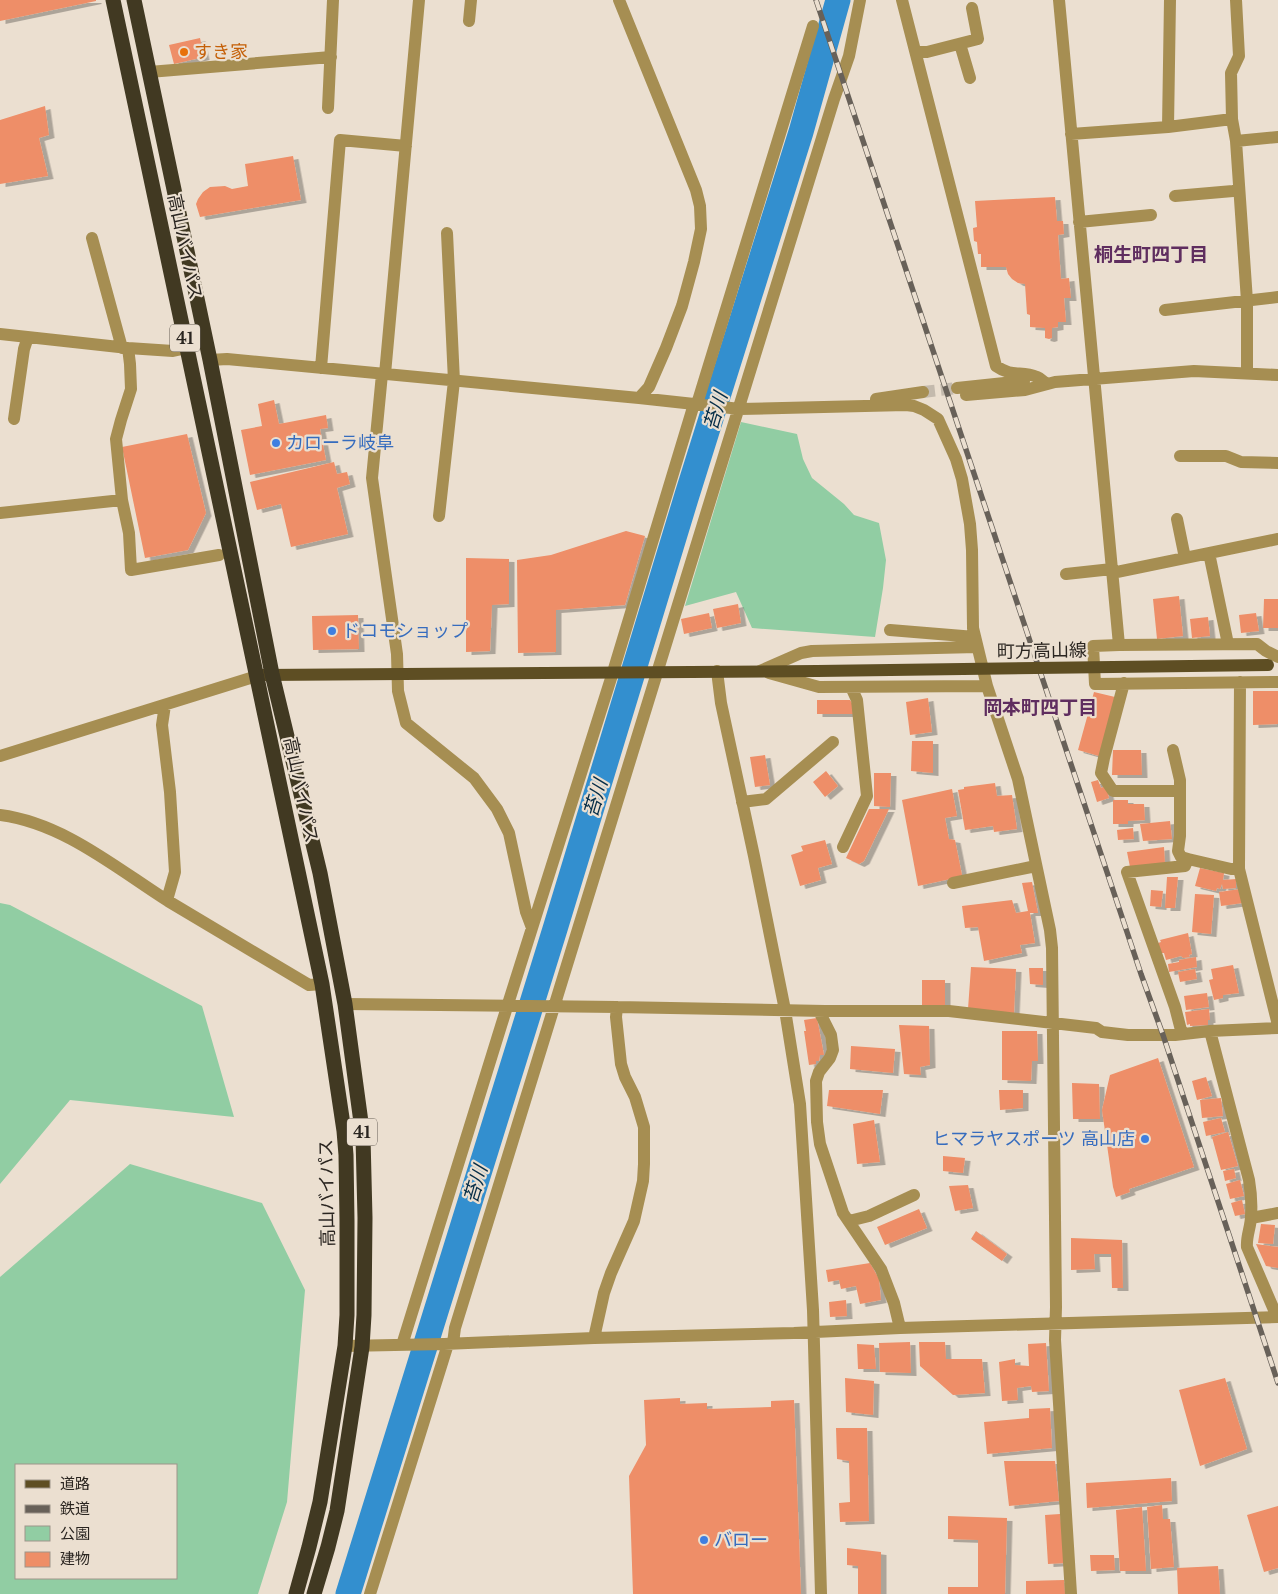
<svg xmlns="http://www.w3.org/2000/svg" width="1278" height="1594" font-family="'Libre Baskerville','Noto Sans JP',serif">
<defs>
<filter id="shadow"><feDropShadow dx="5.5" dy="3" stdDeviation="0" flood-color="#0004"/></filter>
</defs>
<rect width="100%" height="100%" fill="#ebdfd0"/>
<path fill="#91cda3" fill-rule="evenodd" d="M741 422 797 434 803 459 812 478 844 504 854 515 879 523 886 560 883 588 875 637 752 628 736 592 685 606Z
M0 903 10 905 202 1006 234 1117 70 1100 0 1184Z
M130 1164 262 1203 305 1290 287 1502 258 1594H0V1277ZM16 1465H176V1578H16Z"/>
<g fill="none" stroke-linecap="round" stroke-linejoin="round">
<path stroke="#338fcf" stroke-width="25" d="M348 1594 555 929 687 495 801 132 838 0"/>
</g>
<path fill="#ee8e67" filter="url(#shadow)" d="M0 0H96V1L0 21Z
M200 38 204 57 174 64 169 45Z
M45 106 49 135 39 138 48 176 0 184V120Z
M293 156 301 200 200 217 196 204 198 199 203 192 210 187 225 186 232 189 248 186 245 164Z
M1055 197 1057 221H1063L1064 234 1058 235 1061 279 1069 278 1071 298H1064L1066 322H1058V327L1052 328V338L1049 339 1045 338V328L1030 327V315L1027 314 1025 284 1018 283 1012 279 1008 274 1006 267H981V254H978L977 242 974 241 973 228 977 227 975 201Z
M274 400 279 424 326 415 328 428 320 429 326 460 250 475 241 430 262 426 258 404Z
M187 434 206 513 188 550 145 558 122 447Z
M334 462 337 474 347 472 350 484 337 488 348 534 291 547 281 504 257 510 250 482Z
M626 531 645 536 625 605 556 610V652L518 653 517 560 551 555Z
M466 558 509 559V604L492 605 490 651 466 652Z
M1179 596 1183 636 1157 639 1153 599Z
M1264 599H1278V628H1263Z
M738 604 741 623 717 628 713 609Z
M709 613 712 628 684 634 681 619Z
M1256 613 1259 631 1241 633 1239 615Z
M358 615 359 649 313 650 312 616Z
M1208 617 1210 636 1192 638 1190 619Z
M1253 691H1278V724L1253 725Z
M1094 692 1115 697 1099 756 1078 750Z
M928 698 932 732 910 735 906 702Z
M817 700H850L852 703 853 714H817Z
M912 741H933V773L911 771Z
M1113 750H1141L1142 775H1112Z
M765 755 770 785 755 787 750 757Z
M826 771 838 786 825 797 813 782Z
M874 773H891L890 807 874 806Z
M1098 780 1101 788 1106 786 1109 798 1097 802 1091 782Z
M995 783 997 796 1012 795 1017 829 994 832 993 826 965 830 958 790 964 789V787Z
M952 789 957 816 945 818 949 839 955 840 962 875 955 878 918 886 902 800Z
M1113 800H1128V804H1144L1145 820 1128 821V824H1113Z
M869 809H889L864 861 859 864 846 858Z
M1170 821 1172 839 1143 841 1140 824Z
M1133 828 1134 839 1118 840 1117 830Z
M825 840 832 864 818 868 821 880 800 886 791 855 803 851 801 846Z
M1164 847 1165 864 1130 867 1127 852Z
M1200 868 1224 873 1223 880 1236 879V888L1223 889 1222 884 1220 889 1217 888 1216 891 1195 886Z
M1167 877H1178L1175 908H1165Z
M1032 882 1038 913H1030L1035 943 1020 945 1022 953 984 961 978 927 965 928 962 906 1012 900 1016 913 1028 911 1022 883Z
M1241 889 1243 903 1221 906 1219 892Z
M1151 890 1163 891 1161 907 1150 906Z
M1195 894 1214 895 1211 934 1192 932Z
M1188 933 1192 954 1189 955 1190 957 1183 958 1181 956 1166 960 1164 953H1161L1158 943 1161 942 1160 940Z
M1196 957 1197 967 1169 972 1168 964 1179 962V960Z
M1233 965 1239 993 1223 995V998L1214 1000 1209 980 1213 979 1211 969Z
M971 967 1016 969 1014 1013 968 1009Z
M1029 968H1043V985L1030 984Z
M1195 969 1197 979 1180 982 1178 972Z
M922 980H945V1009L922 1010Z
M1207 993 1209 1007 1186 1010 1184 996Z
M1209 1009 1210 1020H1208V1025L1190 1026V1024L1187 1025 1185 1012Z
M817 1018 824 1055H820L819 1061H816V1064L809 1065 804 1031H806L804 1020Z
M899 1025 929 1026 930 1065 920 1067 921 1075 904 1074Z
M1002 1031H1037L1038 1061H1032L1031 1081 1002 1080Z
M851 1046 895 1049 893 1073 850 1069Z
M1158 1058 1194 1167 1129 1189 1130 1192 1116 1197 1113 1187 1102 1110 1110 1075Z
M1206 1077 1212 1096 1197 1100 1192 1081Z
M1072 1083 1099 1084 1100 1119H1073Z
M829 1090H883L880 1114 827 1106Z
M999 1090H1023V1108L1000 1110Z
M1221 1098 1223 1116 1202 1118 1200 1100Z
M1221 1118 1225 1132 1206 1136 1203 1122Z
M874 1120 880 1162 857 1164 853 1124Z
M1228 1132 1238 1166 1221 1170 1212 1137Z
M943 1156 965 1158 963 1173 943 1171Z
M1234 1169 1236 1178 1225 1181 1223 1171Z
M1240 1180 1244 1196 1230 1199 1226 1184Z
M968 1185 973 1208 955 1211 949 1186Z
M1242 1200 1245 1214 1235 1216 1231 1203Z
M919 1209 927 1228 885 1245 877 1227Z
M1261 1224 1275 1225 1273 1244 1258 1243Z
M976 1231 1007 1254 1002 1261 971 1239Z
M1071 1238 1122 1240 1123 1288H1112L1111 1254H1094L1095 1269 1071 1270Z
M1256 1244 1278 1247V1268L1266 1266Z
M870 1263 879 1279 881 1300 860 1304 856 1286 841 1289 839 1280 828 1282 826 1270Z
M846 1300 847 1316 830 1317 829 1302Z
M910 1342 911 1373 880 1372 879 1343Z
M919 1342H945L946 1359H982L985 1393 953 1395 920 1366Z
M1046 1343 1049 1391 1032 1392 1031 1386 1017 1388 1018 1400 1002 1401 999 1362 1015 1359V1365L1029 1366 1028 1344Z
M857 1344 874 1345 876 1369H858Z
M845 1378 874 1381 873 1415 846 1412Z
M1225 1378 1247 1449 1200 1466 1179 1390Z
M680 1398V1404L707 1403V1409L771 1407V1401L794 1400 801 1594H633L629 1476 646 1445 644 1400Z
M1050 1408 1052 1448 987 1454 984 1422 1029 1418V1409Z
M836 1428H867L869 1521 840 1522 839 1503 850 1502 849 1461 837 1459Z
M1004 1461H1055L1059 1501 1009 1506Z
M1171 1478 1172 1501 1087 1508 1086 1483Z
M1162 1505 1163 1519H1170L1174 1567 1151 1569 1147 1507Z
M1278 1506V1568L1264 1572 1247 1515Z
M1142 1507 1146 1571H1120L1116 1510Z
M1060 1514 1065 1563 1048 1564 1045 1515Z
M948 1516 1007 1518 1005 1594H948V1587H978V1540L948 1539Z
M847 1548 881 1552V1594H858V1566L847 1565Z
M1090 1555H1114L1115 1570 1091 1571Z
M1218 1566 1220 1594H1178L1177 1568Z
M1064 1580 1065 1594H1026V1581Z"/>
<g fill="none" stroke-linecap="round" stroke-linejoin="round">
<path stroke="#c4baad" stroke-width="12" stroke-dasharray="12 6" stroke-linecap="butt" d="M923 392 957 388"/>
<path stroke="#a68e52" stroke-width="12" d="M619 0 696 190 700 206 701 229 694 262 682 306 666 348 649 387 639 398
M902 0 996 366C1013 378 1021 370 1037 377 1040 378 1044 382 1047 384
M1059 0 1119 645
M1236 0 1239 56 1231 73 1232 119 1236 141 1247 301V373
M469 21 471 0
M960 44 970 78
M916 52H927L978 39 972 8
M149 72 331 57
M328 108 333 0
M1168 127 1170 0
M1071 134 1168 127 1232 119
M1236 141 1278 137
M1175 196 1233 191 1239 190
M1079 222 1151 215
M92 238 122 348
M1165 310 1278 297
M0 334 128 348 173 351 187 348
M210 360 227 359 639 398 740 409 906 405 914 406 924 410 938 419 956 459 962 479 970 524 972 550 973 628 987 686 1018 779 1050 930 1052 948 1056 1307 1055 1340 1071 1594
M321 368 340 140 406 146
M382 374 372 478 397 654 398 691 406 723 474 778 497 809 509 833 526 912 532 928
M385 374 419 0
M957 388 1024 381
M966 395 1025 390 1055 382 1194 371 1278 375
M876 399 923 392
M697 404 813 26
M14 419 24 349 28 337
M1180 456H1226L1241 462 1278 463
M122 500 116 439 121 420 131 389 130 364 128 348
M0 513 122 500 129 533 131 570 219 555
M439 516 454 381 447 233
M1177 519 1185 558
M1209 553 1228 644
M1112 573 1278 539
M1066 574 1112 569
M890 630 975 637
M1278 657 1266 651 1257 644 1119 645 1093 646 1095 684 1278 682
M717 671 721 703 754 856 785 1010 800 1104 813 1310 821 1594
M760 671 801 653 812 651 977 647
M769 673 819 687 987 686
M1240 682 1239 869 1278 1025
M1124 683 1104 758 1101 773 1113 791H1180
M165 705 162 725 170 792 175 872 167 900
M1173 750 1180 780V836L1178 851 1181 857 1188 859
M0 756 257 676
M742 802 766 799 833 742
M0 815C63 823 116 868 168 901 215 929 262 957 309 985L322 984
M843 847 867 796 857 700 851 687
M953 883 1036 866
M345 1004 617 1007 825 1011H949L1096 1028 1102 1032 1128 1035H1175L1210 1031 1278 1028
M819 1011 831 1035 833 1050 830 1058 819 1072 816 1081 817 1122 820 1144 843 1213 881 1269 894 1303 900 1328
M1210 1031 1249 1180C1251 1192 1252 1204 1251 1216 1251 1227 1246 1236 1247 1247L1277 1317
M1182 1034 1175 1007 1127 872 1185 866 1188 859 1231 869H1239
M1251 1218 1278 1213
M849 1221 869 1216 914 1195
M594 1338 604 1293 611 1273 634 1221 643 1181 644 1164V1127L635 1097 625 1077 621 1064 616 1017 617 1007
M453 1343 455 1328C581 918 710 509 834 99L849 56 860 0
M402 1345 501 1026 613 672 694 404
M345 1346 444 1344 594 1338 794 1333 900 1328 1278 1317
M370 1594 448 1344"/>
<path stroke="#5e4e23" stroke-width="12" d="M262 675 817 671"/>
<path stroke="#413922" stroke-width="15" d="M113 0 322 984 344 1131 346 1155 347 1221V1315L345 1346 320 1502 309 1547 296 1594
M134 0 210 360 272 674 320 873 345 1004 363 1137 365 1218 364 1315 362 1347 337 1511 328 1547 314 1594"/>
<defs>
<path id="rail" d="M816 0 1141 974 1163 1035 1278 1383"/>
</defs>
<use href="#rail" stroke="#686159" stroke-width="5.5"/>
<use href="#rail" stroke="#ebdfd0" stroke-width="4" stroke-dasharray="11" stroke-linecap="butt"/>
<path stroke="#5e4e23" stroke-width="12" d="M817 671 1268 665"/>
</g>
<circle fill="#e8710a" stroke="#ebdfd0" stroke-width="2" cx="184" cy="52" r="5"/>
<g fill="#3f7fe0" stroke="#ebdfd0" stroke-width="2">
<circle cx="276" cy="443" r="5"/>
<circle cx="332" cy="631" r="5"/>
<circle cx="1145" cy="1139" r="5"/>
<circle cx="704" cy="1540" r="5"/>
</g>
<g text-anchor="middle" stroke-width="4.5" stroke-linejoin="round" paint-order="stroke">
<g fill="#ebdfd0" stroke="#645d55" stroke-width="1">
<rect x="170" y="324.5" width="30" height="27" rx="4"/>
<rect x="347" y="1118.5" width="30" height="27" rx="4"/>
</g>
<g font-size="16" font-weight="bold" fill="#2a2520">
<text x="185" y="344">41</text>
<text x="362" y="1138">41</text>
</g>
<g font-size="18" fill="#c56008" stroke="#ebdfd0" text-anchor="start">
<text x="194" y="58">すき家</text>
</g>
<g font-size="18" fill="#2a2520" stroke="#ebdfd0">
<text transform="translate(185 247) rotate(78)" y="6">高山バイパス</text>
<text transform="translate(1042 651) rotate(-1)" y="6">町方高山線</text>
<text transform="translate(301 790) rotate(78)" y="6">高山バイパス</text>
<text transform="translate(327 1193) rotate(-91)" y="6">高山バイパス</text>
</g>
<g font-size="18" fill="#366cbe" stroke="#ebdfd0" text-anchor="start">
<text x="286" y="449">カローラ岐阜</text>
<text x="342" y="637">ドコモショップ</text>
<text x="1135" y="1145" text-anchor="end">ヒマラヤスポーツ 高山店</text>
<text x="714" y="1546">バロー</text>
</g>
<g font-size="19" font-weight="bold" fill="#5f2d5f" stroke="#ebdfd0">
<text x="1151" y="261">桐生町四丁目</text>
<text x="1040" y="714">岡本町四丁目</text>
</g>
<g font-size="19" font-style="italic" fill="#052d47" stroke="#ebdfd0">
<text transform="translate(715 411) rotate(-73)" y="7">苔川</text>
<text transform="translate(595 798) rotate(-73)" y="7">苔川</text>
<text transform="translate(475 1184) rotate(-73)" y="7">苔川</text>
</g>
</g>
<rect x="15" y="1464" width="162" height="115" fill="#ebdfd0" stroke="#9e958a"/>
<rect x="25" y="1480" width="25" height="8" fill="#5e4e23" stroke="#9e958a"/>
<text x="60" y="1489" font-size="15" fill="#2a2520">道路</text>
<rect x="25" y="1505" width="25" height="8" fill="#686159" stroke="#9e958a"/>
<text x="60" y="1514" font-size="15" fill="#2a2520">鉄道</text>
<rect x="25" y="1526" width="25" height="15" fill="#91cda3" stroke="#9e958a"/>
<text x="60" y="1539" font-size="15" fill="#2a2520">公園</text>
<rect x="25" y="1552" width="25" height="15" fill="#ee8e67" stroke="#9e958a"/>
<text x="60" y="1564" font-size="15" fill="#2a2520">建物</text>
</svg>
